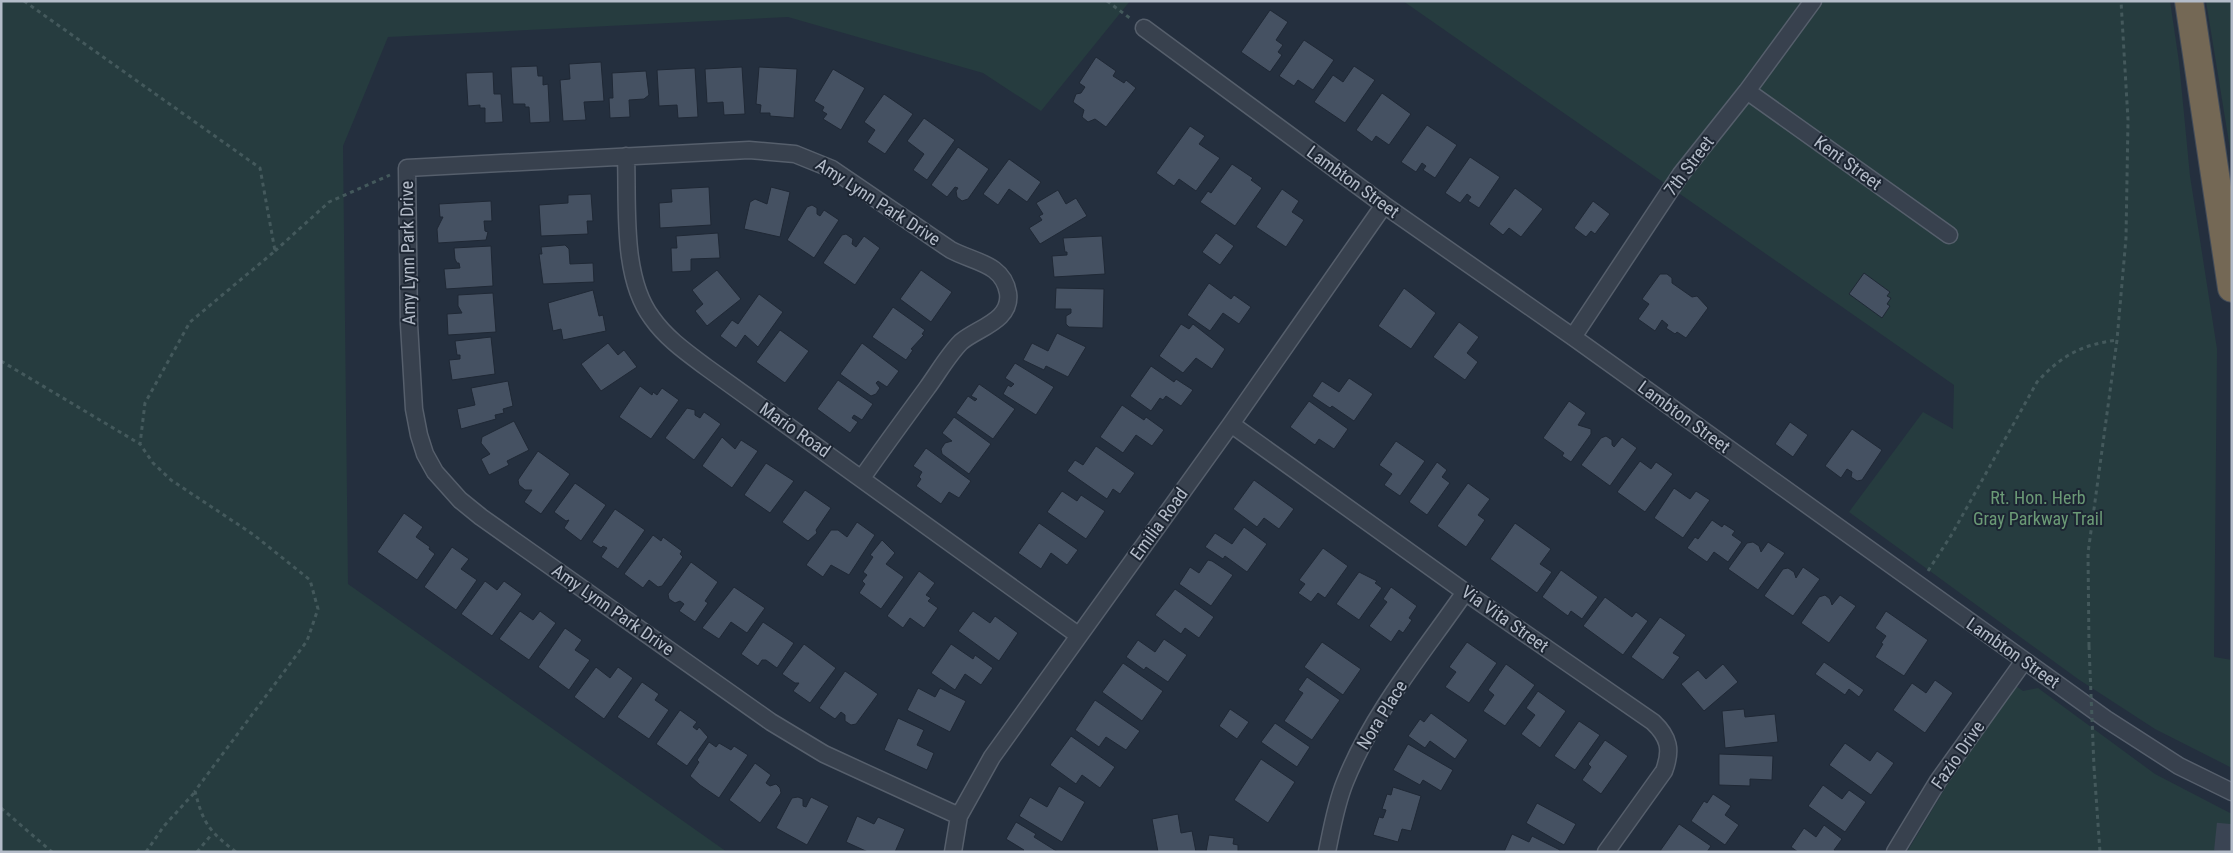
<svg xmlns="http://www.w3.org/2000/svg" width="2233" height="853" font-family="'Roboto Condensed',sans-serif">
<rect width="100%" height="100%" fill="#242f3e"/>
<path fill="#263c3f" d="M1 1H1130L1041 111 983 73 788 17 388 37 343 146 348 584 727 852H1Z
M1403 1H2170L2179 62 2190 176 2217 349 2214 657 2232 660V768L2155 729 2078 679 1849 512 1923 412 1953 429 1954 385Z
M2206 1H2232V161Z
M2009 681 2023 691 2038 688 2155 774 2232 814V852H1907Z"/>
<path fill="#455162" stroke="#1f2835" d="M1270 10 1288 22 1276 40 1283 45 1278 52 1282 55 1270 72 1241 52Z
M1304 40 1334 60 1313 90 1298 80 1294 86 1279 76Z
M1096 57 1116 71 1113 76 1124 83 1126 80 1136 88 1106 127 1095 119 1088 122 1082 117 1084 110 1073 102 1076 94 1081 93 1085 87 1079 83Z
M601 62 604 101 584 102 586 120 563 121 560 80 570 79 569 64Z
M537 66 538 76H543V85L548 84 550 122 530 123 529 107H525V104H513L511 67Z
M1354 66 1375 80 1345 123 1314 102 1333 75 1343 82Z
M742 67 745 114 724 115 723 102 707 103 705 69Z
M759 67 797 69 794 118 770 116V113H760L761 105 756 104Z
M695 68 698 117 678 118 677 105 659 106 657 70Z
M833 69 865 88 841 130 823 119 827 114 822 111 824 107 814 101Z
M646 71 649 95 644 99 629 100 630 117 610 118 609 98H613L612 73Z
M493 72 494 94H501L503 122 485 123V108H480V105L468 106 466 73Z
M1382 93 1411 114 1389 145 1376 136 1372 142 1356 130Z
M884 94 913 114 885 154 867 142 875 130 864 122Z
M924 118 955 140 927 180 913 170 924 154 907 141Z
M1427 125 1457 145 1435 178 1423 170 1426 166 1422 163 1416 172 1401 162Z
M1190 126 1205 136 1199 144 1220 158 1196 191 1179 179 1174 186 1156 173Z
M958 147 989 169 968 199 962 201 957 197 956 191 958 188 955 187 947 197 931 185Z
M1470 157 1500 177 1479 208 1468 201 1471 197 1467 194 1460 203 1445 193Z
M1009 159 1041 182 1027 202 1009 189 998 205 983 194Z
M1232 164 1253 178 1251 180 1262 188 1235 226 1200 202 1208 191 1211 193Z
M709 187 711 225 660 228 659 203 672 202 671 189Z
M771 187 790 192 780 237 744 229 750 202 755 199 767 204Z
M1515 188 1543 209 1521 237 1509 228 1503 235 1489 224Z
M1282 189 1299 201 1292 212 1304 220 1286 247 1256 227Z
M1058 190 1066 204 1076 198 1087 216 1040 244 1029 228 1042 220 1039 216 1043 214 1036 203Z
M591 194 593 221H587L588 234 541 236 539 205 568 203V195Z
M491 201 492 221H484L485 231 488 232 486 240 438 243 437 229 443 217H440L439 204Z
M1593 201 1610 214 1595 234 1591 231 1586 237 1574 228Z
M812 205 817 208V214L820 216 824 210 839 220 814 258 787 240 807 207Z
M718 233 720 258 691 259V271L672 272 671 248H677L676 236Z
M1216 233 1234 246 1220 265 1202 252Z
M846 234 853 239 852 244 856 247 864 236 880 248 855 285 823 263 842 235Z
M1102 236 1105 274 1054 277 1052 256 1067 255V252H1065L1063 238Z
M565 245 569 249 570 264 593 263 594 282 543 284 539 254H542L541 247Z
M491 246 493 286 446 289 444 269 460 268 459 263H457L455 259 454 248Z
M717 270 741 299 707 326 695 311 703 304 692 290Z
M921 270 952 292 931 322 900 299Z
M1864 273 1890 292 1887 296 1891 298 1887 304 1890 306 1882 318 1849 294Z
M1660 274H1667L1672 278V283L1692 297 1697 296 1708 308 1686 338 1677 332 1675 334 1666 328 1668 325 1662 320 1655 331 1638 319 1649 304 1642 299Z
M1209 283 1231 299 1234 295 1251 307 1239 324 1223 313 1210 331 1187 315Z
M1056 288 1104 289 1103 328 1069 327 1066 324V316L1071 313V309H1055Z
M1404 288 1436 313 1411 349 1378 326Z
M593 290 599 316 603 315 606 331 563 340 561 329 553 331 548 303Z
M493 293 496 332 448 335 447 314 462 313 458 306V295Z
M759 294 783 312 758 347 745 335 736 348 720 336 732 320 738 324Z
M893 307 925 330 922 334 924 335 911 349 913 350 906 360 872 337Z
M1459 322 1479 337 1467 353 1478 362 1465 380 1433 357Z
M1181 324 1189 329 1193 324 1225 349 1212 369 1196 358 1183 373 1159 356Z
M780 330 809 351 785 383 756 362Z
M1057 333 1086 347 1068 377 1046 366 1044 370 1023 360 1032 343 1048 351Z
M491 337 495 374 452 380 449 360 460 359V355H457L455 341Z
M608 343 618 355 624 350 637 367 601 391 581 364Z
M862 343 899 371 887 387 878 381 876 383 880 388 876 394 871 396 840 374Z
M1015 363 1054 387 1036 415 1003 394 1008 385 1011 387 1014 384 1005 378Z
M1151 366 1174 382 1176 379 1193 390 1181 406 1166 396 1163 400 1160 398 1151 411 1130 396Z
M1349 378 1373 394 1354 421 1332 406 1330 408 1312 396 1322 381 1339 392Z
M838 380 873 404 862 420 854 415 852 418 858 422 850 433 817 409Z
M508 381 513 406 503 409 504 413 495 415 496 419 461 429 457 409 475 405 471 388Z
M979 384 1015 409 993 439 956 413 968 396 975 401 977 399 971 396Z
M640 386 652 395 653 392 657 395 662 388 679 400 651 439 619 417Z
M1309 401 1348 429 1334 449 1319 439 1315 445 1290 427Z
M1569 401 1586 413 1578 425 1591 429V434L1571 462 1562 456 1564 453 1543 438Z
M1122 405 1144 420 1146 417 1164 430 1152 446 1136 435 1123 453 1100 437Z
M687 408 695 410V415L700 418 704 412 721 424 694 460 665 438Z
M954 417 991 444 969 474 942 454 941 449 945 443 952 441 942 433Z
M514 421 529 450 507 461 509 465 489 475 481 459 490 454 481 443 482 437Z
M1790 422 1808 435 1793 457 1775 444Z
M1852 429 1882 450 1862 480 1857 481 1851 477 1852 472 1847 469 1841 478 1825 466Z
M1606 436 1612 440V445L1614 447 1622 437 1637 448 1610 486 1581 465 1601 438Z
M722 437 735 449 741 440 758 451 732 488 702 466Z
M1396 441 1425 461 1400 496 1384 485 1392 474 1379 465Z
M1096 446 1135 473 1120 494 1113 489 1107 499 1067 471 1075 460 1083 465Z
M926 448 971 481 959 498 949 492 941 504 916 486 921 479 919 477 922 472 913 466Z
M538 451 570 474 541 514 524 502 532 490H525L519 485 518 480Z
M1640 461 1651 469 1656 462 1673 474 1645 512 1617 492Z
M1437 462 1447 470 1442 477 1450 483 1427 515 1409 502Z
M766 463 794 481 770 513 744 495Z
M1254 480 1294 509 1279 529 1264 518 1257 527 1233 509Z
M575 483 606 505 581 541 564 528 569 520 566 521 554 512Z
M1468 483 1490 499 1478 515 1485 520 1466 547 1437 526Z
M1674 488 1690 499 1696 491 1710 500 1683 538 1654 518Z
M805 490 831 508 816 530 817 533 808 541 782 522Z
M1062 491 1077 501 1081 495 1105 511 1086 539 1047 512Z
M615 509 645 530 618 569 601 557 607 548 603 546 601 548 592 542Z
M404 513 423 527 416 537 430 547 429 549 435 554 417 580 377 552Z
M1712 520 1722 527 1724 524 1735 531 1732 535 1742 542 1728 562 1714 552 1707 562 1687 548 1695 537 1698 539Z
M857 522 875 535 849 575 831 565 823 577 806 565 831 530H838L847 537Z
M1039 523 1078 550 1067 565 1051 553 1041 569 1018 553Z
M1515 523 1551 549 1540 564 1552 572 1537 593 1490 559Z
M1244 527 1267 544 1247 572 1225 556 1223 559 1205 547 1215 533 1232 544Z
M653 535 661 541 663 537 682 551 680 554 683 557 662 586 658 587 649 580 643 588 624 574Z
M882 540 895 553 886 564 904 577 881 609 859 593 865 584 862 581 867 575 863 572 873 557 870 555Z
M1753 542 1759 546 1761 552 1768 542 1785 553 1758 590 1728 569 1747 543Z
M452 547 469 559 461 569 477 580 456 610 424 587Z
M1323 548 1348 566 1325 598 1318 593 1311 602 1298 593 1305 584 1299 580Z
M1208 560 1212 561 1233 575 1211 606 1179 584 1190 567 1199 573Z
M691 562 718 582 705 601 708 603 695 622 679 611 684 604 680 601 675 603 669 599 668 594Z
M1803 567 1820 579 1793 616 1764 596 1783 569 1788 568 1794 572 1796 578Z
M1561 570 1598 597 1582 619 1571 611 1568 616 1542 597Z
M919 571 935 583 926 595 931 598 928 601 938 608 924 628 910 618 903 628 887 616Z
M1359 572 1377 581 1375 583 1382 588 1359 620 1336 604Z
M485 581 497 590 504 581 522 594 492 636 461 614Z
M734 587 765 608 747 633 731 622 719 639 702 628Z
M1391 587 1417 606 1409 618 1412 620 1403 633 1399 630 1391 642 1369 626 1387 602 1383 599Z
M1175 589 1214 617 1199 638 1185 628 1181 634 1155 615Z
M1825 595 1830 599 1832 605 1840 595 1856 606 1829 643 1801 623 1819 597Z
M1605 597 1632 617 1636 612 1648 621 1623 655 1583 626Z
M520 611 533 620 540 611 556 623 529 660 499 639Z
M973 611 990 623 995 616 1018 633 999 661 958 631Z
M1886 611 1928 640 1904 676 1875 657 1883 644 1881 643 1886 636 1875 628Z
M1660 617 1686 635 1673 653 1680 657 1663 680 1631 657Z
M763 622 794 643 777 668 766 660H762L758 666 741 654Z
M565 628 582 640 575 650 590 660 569 690 538 667Z
M1164 639 1187 655 1168 682 1146 667 1144 670 1126 657 1138 640 1155 652Z
M1322 642 1361 669 1343 695 1304 667Z
M1467 642 1497 663 1469 703 1445 687 1456 672 1449 667Z
M804 644 836 668 810 703 793 691 799 683H795L782 674Z
M951 644 973 659 975 655 993 668 981 685 965 674 955 690 931 673Z
M1824 662 1864 690 1859 697 1849 689 1845 695 1815 674Z
M1123 663 1163 691 1142 721 1102 692Z
M1506 664 1535 685 1505 726 1483 711 1494 695 1488 690Z
M1723 664 1738 682 1704 711 1681 684 1698 670 1706 679Z
M596 667 610 678 618 667 633 678 604 719 574 697Z
M845 671 878 694 856 724 851 725 845 721V715L841 712 835 719 819 708Z
M1307 677 1340 700 1312 740 1284 721 1303 693 1298 690Z
M1935 680 1953 693 1925 733 1893 710 1912 683 1926 693Z
M642 682 659 694 655 700 669 710 649 739 617 717Z
M918 688 935 697 940 688 966 701 950 732 907 710Z
M1538 691 1566 711 1540 748 1521 734 1535 715 1526 708Z
M1095 700 1140 731 1126 750 1106 737 1099 747 1075 730Z
M1230 709 1249 722 1237 739 1219 726Z
M1744 709 1745 717 1775 714 1778 742 1725 748 1722 711Z
M680 710 697 722 693 727 697 730 699 727 708 737 687 766 656 744Z
M1431 713 1468 740 1455 759 1430 741 1425 748 1408 736 1420 719 1424 722Z
M898 718 924 730 917 745 934 753 927 770 884 750Z
M1579 721 1600 735 1575 770 1554 756Z
M1275 723 1310 747 1297 767 1261 742Z
M1071 736 1115 767 1100 788 1082 775 1076 784 1050 765Z
M1605 740 1628 756 1601 794 1582 780 1591 767 1588 764Z
M709 742 716 747 719 743 731 750 734 746 748 755 719 798 700 785 690 776 699 762 697 760Z
M1845 743 1870 761 1877 751 1894 763 1871 795 1829 765Z
M1408 744 1453 770 1441 791 1423 780 1420 785 1393 770Z
M1719 754 1773 756 1772 780 1750 779V786L1719 785Z
M1261 759 1295 782 1268 823 1234 800Z
M755 763 771 775 766 783 770 786 776 784 780 788 781 793 760 823 729 800Z
M1823 785 1842 799 1849 790 1866 802 1845 832 1808 806Z
M1059 786 1085 802 1062 842 1019 816 1030 797 1047 807Z
M1393 787 1421 796 1411 831 1402 829 1398 842 1373 835 1379 817 1383 818 1386 810 1382 809 1387 794 1391 795Z
M1713 794 1731 806 1725 815 1739 825 1725 845 1691 821 1704 801 1707 803Z
M798 797 803 799V806L806 807 811 797 829 806 807 845 776 828 792 798Z
M1537 803 1576 824 1564 845 1526 823Z
M1178 814 1181 833 1192 831 1196 852H1158L1152 819Z
M857 816 874 824 878 817 905 829 895 852H868L846 842Z
M1016 822 1036 834 1034 837 1058 852H1022L1024 850 1006 839Z
M1679 824 1711 846 1707 852 1660 851Z
M1824 825 1842 839 1834 850 1837 852H1798L1791 847 1804 828 1816 837Z
M1512 834 1529 842 1532 836 1560 850 1559 852H1504Z
M1209 835 1234 838 1233 844 1238 845V852H1206Z"/>
<g fill="none" stroke-linecap="round" stroke-linejoin="round">
<path stroke="#3a4453" stroke-width="28" stroke-dasharray="28 14" stroke-linecap="butt" d="M2228 852 2232 813"/>
<defs>
<path id="street" d="M1144 28 1384 205 1573 337 2106 719 2179 766 2232 792
M1747 91 1949 235
M626 156C628 205 621 277 652 318 666 338 686 352 706 367L1078 635
M1573 337 1681 174 1747 91 1813 1
M1231 424 1465 592 1653 722C1669 737 1672 750 1664 771L1606 852
M862 478C883 448 905 418 927 388 938 373 948 355 961 342 977 328 1012 321 1008 293 1003 263 973 262 951 250L832 169 795 154 749 150 407 168 409 324 414 409 419 435 425 454 435 472 460 500 481 517 771 722 824 754 959 816
M953 852 959 816 992 757 1231 424 1384 205
M1327 852C1332 828 1336 804 1345 782 1373 712 1423 653 1465 592
M1895 852 1938 781 2024 661"/>
<path id="highway" d="M2189 1 2232 288"/>
</defs>
<use href="#street" stroke="#565f6c" stroke-width="19"/>
<use href="#highway" stroke="#434c59" stroke-width="30"/>
<path stroke="#44595c" stroke-width="3" stroke-dasharray="4 4" stroke-linecap="butt" d="M24 1 260 168 275 251 190 322 145 403 140 444 153 463 171 480 254 535 310 580 318 609 307 641 195 791C203 824 210 832 236 852
M1107 1 1131 19
M275 251 329 202 390 175
M1 361 140 444
M1928 571 1952 534 2037 382C2062 355 2081 345 2117 340
M2089 646 2088 553 2117 340 2126 238 2128 120 2121 1
M2094 767 2100 852
M1 808 52 852
M146 852 164 826 195 792
M197 852 212 834"/>
<use href="#street" stroke="#38414e" stroke-width="16"/>
<use href="#highway" stroke="#746855" stroke-width="28"/>
<path stroke="#44595c" stroke-width="3" stroke-dasharray="4 4" stroke-linecap="butt" d="M2089 646 2094 767"/>
</g>
<g text-anchor="middle" stroke-width="4" stroke-linejoin="round" paint-order="stroke">
<g font-size="18" fill="#b4bcc9" stroke="#1d2633">
<text transform="translate(1848 163) rotate(36)" y="6">Kent Street</text>
<text transform="translate(1689 166) rotate(-53)" y="6">7th Street</text>
<text transform="translate(1353 182) rotate(36)" y="6">Lambton Street</text>
<text transform="translate(878 202) rotate(33)" y="6">Amy Lynn Park Drive</text>
<text transform="translate(408 253) rotate(-91)" y="6">Amy Lynn Park Drive</text>
<text transform="translate(1684 417) rotate(36)" y="6">Lambton Street</text>
<text transform="translate(795 430) rotate(35)" y="6">Mario Road</text>
<text transform="translate(1159 524) rotate(-54)" y="6">Emilia Road</text>
<text transform="translate(613 610) rotate(35)" y="6">Amy Lynn Park Drive</text>
<text transform="translate(1505 619) rotate(35)" y="6">Via Vita Street</text>
<text transform="translate(2013 653) rotate(35)" y="6">Lambton Street</text>
<text transform="translate(1382 715) rotate(-58)" y="6">Nora Place</text>
<text transform="translate(1958 755) rotate(-55)" y="6">Fazio Drive</text>
</g>
<g font-size="18" fill="#6b9a76" stroke="#1d2633">
<text x="2038" y="504">Rt. Hon. Herb<tspan x="2038" dy="21">Gray Parkway Trail</tspan></text>
</g>
</g>
<rect width="2233" height="853" fill="none" stroke="#b4bcc9" stroke-width="5"/>
</svg>
